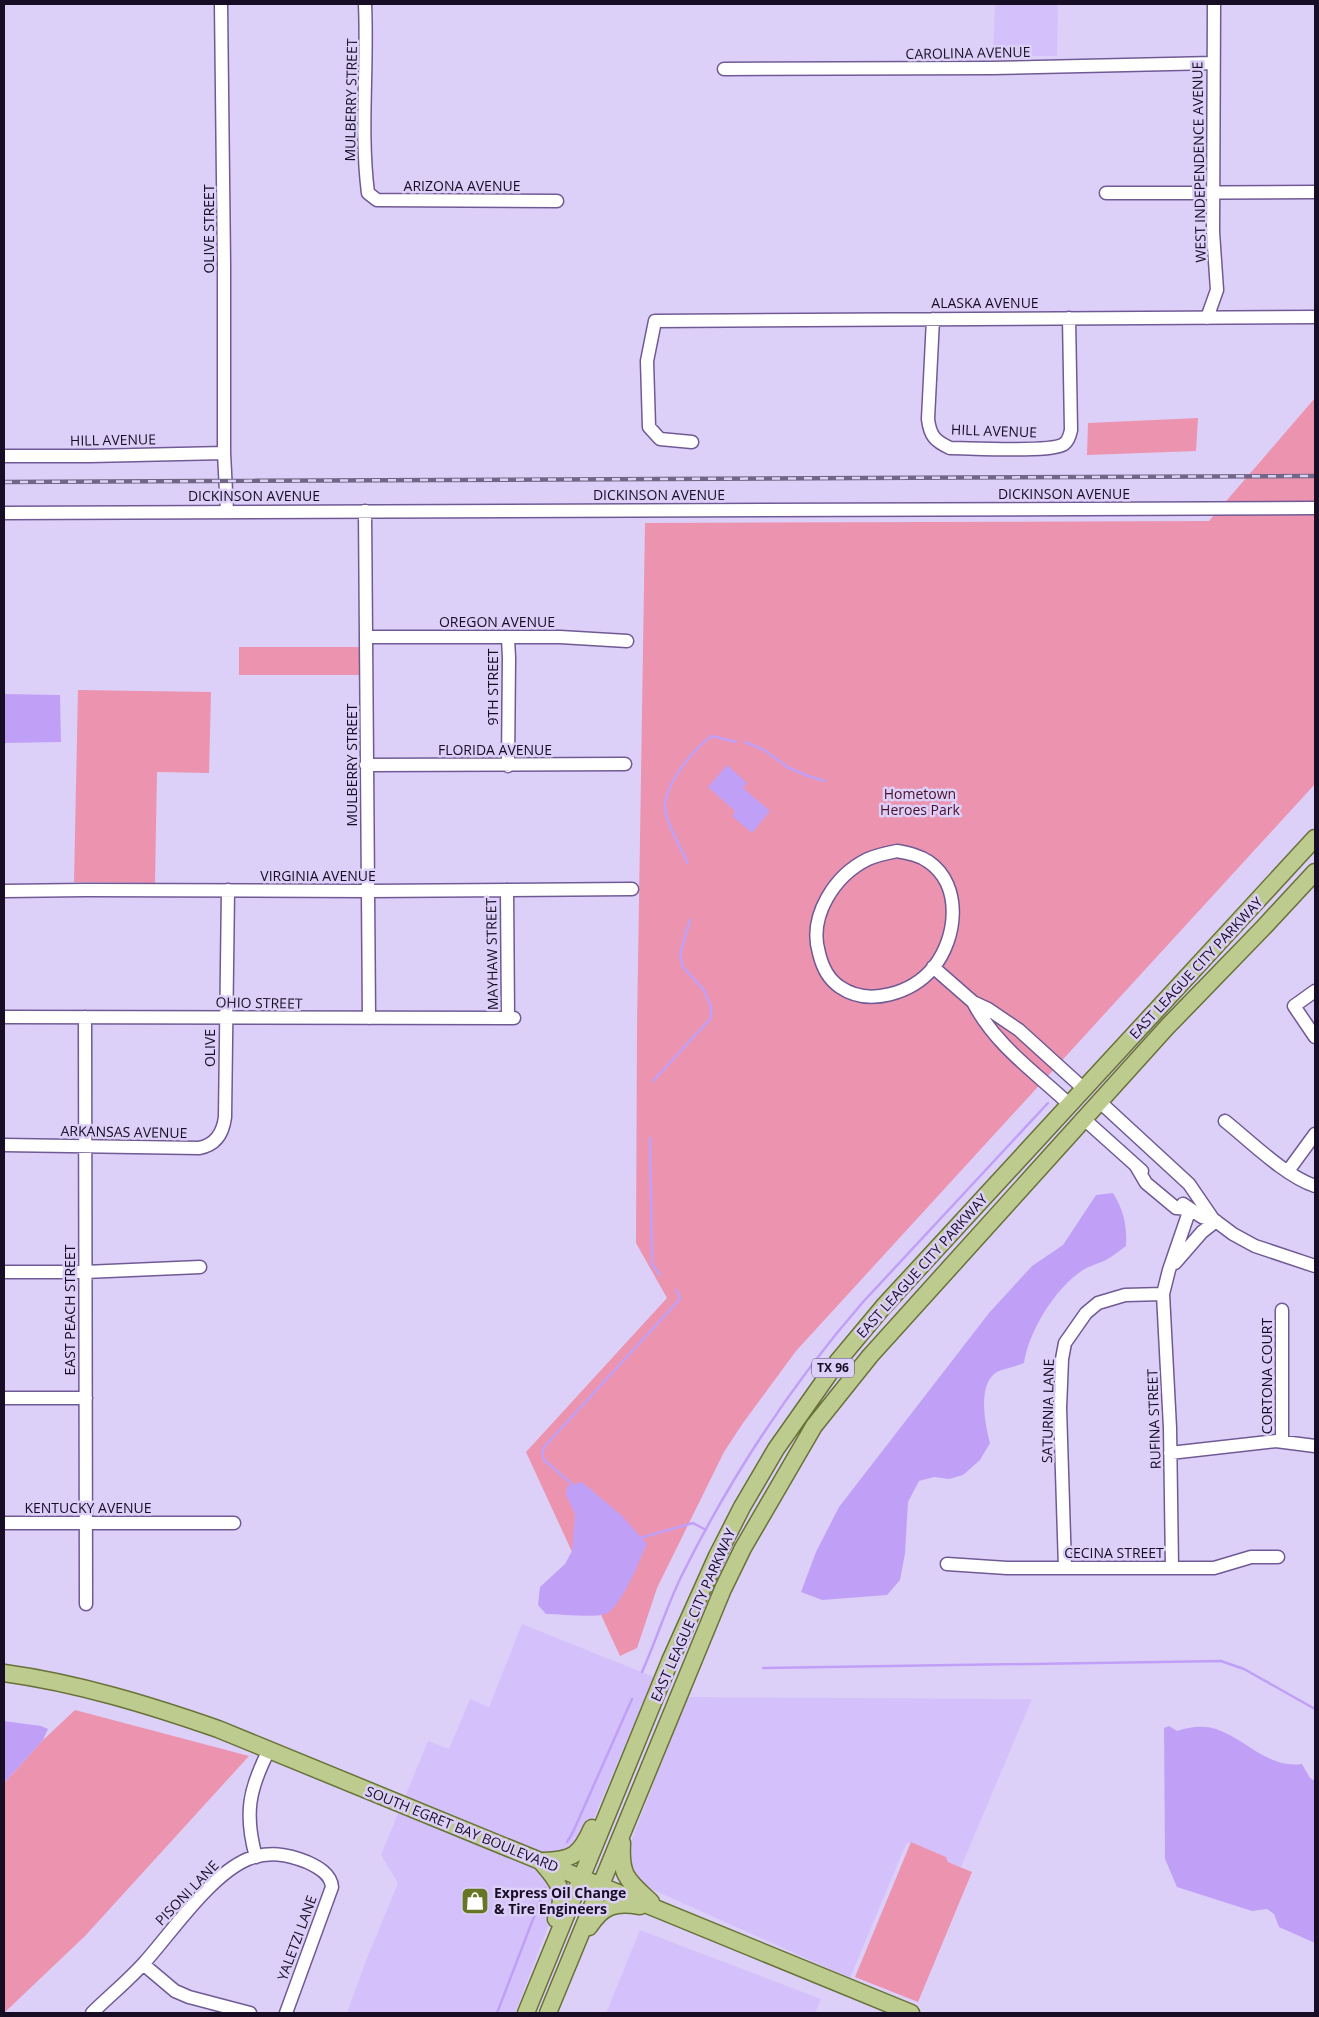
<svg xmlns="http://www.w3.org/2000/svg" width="1319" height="2017" font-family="'Open Sans',sans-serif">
<rect width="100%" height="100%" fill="#ddd0f8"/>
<path fill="#d4c0fb" d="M995 4H1058L1057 56H993Z
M522 1624 654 1677 554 1911 515 2013H347L367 1958 398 1883 381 1855 428 1741 449 1749 470 1699 489 1707Z
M687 1697 1032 1699 961 1867 948 1862 946 1857 911 1842 906 1844 850 1978 640 1884 632 1875 627 1854 630 1844Z
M640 1930 821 1999 815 2013H606Z"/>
<path fill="#ec93af" d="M1315 398V784L796 1351 743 1423 724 1452 657 1588 637 1648 620 1656 526 1452 667 1298 636 1243 637 1028 645 523 1209 521Z
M1198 418 1196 451 1087 455 1088 423Z
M239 647H360L359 675H239Z
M78 690 211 692 209 773 157 772 155 883 74 882Z
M75 1710 249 1756 85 1936 4 2013V1783L43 1740Z
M911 1842 946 1857 948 1862 972 1872 918 2002 855 1977Z"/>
<path fill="#c0a0f7" d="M4 694 60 695 61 742 4 743Z
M727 765 747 783 743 788 770 811 752 833 732 816 735 811 708 787Z
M1113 1193C1124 1211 1127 1225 1126 1246 1119 1251 1112 1257 1104 1261 1097 1264 1089 1266 1083 1270 1055 1288 1029 1331 1024 1363 1015 1367 1000 1369 994 1374 978 1388 985 1424 990 1443L980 1460 963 1475 949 1479 934 1477 919 1481 908 1502 905 1553 900 1580 887 1595 822 1600 801 1592 816 1552 839 1507 989 1313 1032 1266 1063 1245 1096 1195Z
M582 1482 622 1516 647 1544C640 1559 621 1609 605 1614 594 1618 560 1614 546 1614L538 1605 540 1587 565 1564 572 1551 575 1514 566 1495 567 1486Z
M4 1721 41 1726 48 1729 43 1740 4 1783Z
M1169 1726 1177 1731C1189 1727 1203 1725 1216 1729 1246 1739 1268 1769 1302 1764L1310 1778 1315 1781V1943L1279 1927 1274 1914 1267 1909 1252 1911 1177 1887 1165 1859 1164 1728Z"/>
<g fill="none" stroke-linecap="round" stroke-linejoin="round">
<path stroke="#c0a0f7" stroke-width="2.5" d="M745 742 764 750 789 768 808 776 825 781
M687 863C681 845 667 827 665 809 663 786 694 748 712 736L736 742
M653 1081 711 1018V1007L704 990 683 967 680 954 690 920
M650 1138 652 1264 660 1275
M574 1486 544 1460 542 1454 544 1447 679 1300 680 1297 676 1290
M640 1538 693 1523 706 1530
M763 1668 1221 1661 1244 1669 1315 1709
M642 1672C656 1641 666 1608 681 1577 730 1478 790 1386 863 1302L1048 1103
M567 1842 573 1832 632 1699
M497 2013 545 1888"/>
<defs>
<path id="minor" d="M221 4 224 265V453L227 511
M365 4C368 67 360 131 368 193L377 200 557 201
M724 69 992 68 1213 63
M1106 193 1315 192
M1207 318 1217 290 1213 232 1214 4
M933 319 928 419C930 436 935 441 950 448 970 448 1051 453 1064 444 1068 441 1070 435 1071 430L1069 318
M692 442 660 439 649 427 647 361 655 321 1315 317
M4 456H90L224 453
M365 511 369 1018
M4 513 1315 508
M367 637H560L627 641
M508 638 509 658 508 766
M366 765 625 764
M897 851C908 853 919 855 929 862 963 886 957 939 933 968 912 993 869 1007 840 987 828 979 822 966 819 953 808 916 835 875 868 859 877 855 887 853 897 851Z
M507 890 508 1018
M4 891 85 890 368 891 632 889
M933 967 973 1002 988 1009 1019 1030 1084 1089
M1315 991 1294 1006 1315 1037
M973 1002C995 1045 1035 1072 1070 1105
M4 1017 514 1018
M85 1017 86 1604
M1100 1102 1189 1184 1213 1219
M1084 1119 1142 1171
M1225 1121C1250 1141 1285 1176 1315 1186
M4 1145 199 1148C216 1145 223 1133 225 1117L228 890
M1136 1166 1146 1183 1176 1208 1190 1209 1169 1270 1163 1294 1170 1428 1172 1568
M1288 1171 1315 1134
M1183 1204 1202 1217 1213 1219 1233 1234 1255 1246 1315 1266
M1175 1263 1202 1232 1216 1221
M4 1272H85L200 1267
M1282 1310V1441
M4 1398H86
M1170 1453 1276 1441 1315 1446
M4 1523H234
M947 1564 1007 1568H1214L1251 1557H1278
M1065 1568 1060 1408 1062 1359 1065 1343 1086 1313 1098 1303 1125 1295 1163 1294
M256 1857C244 1814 249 1789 269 1750
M143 1964 175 1991 189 1997 250 2013
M92 2013C109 1996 128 1981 144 1963 172 1932 210 1875 248 1859 269 1851 287 1854 307 1862 318 1867 331 1874 332 1887L286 2013"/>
<path id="major" d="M4 1673C77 1683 149 1705 218 1729L911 2013
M622 1843C620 1877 628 1880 651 1902
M543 1861C573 1860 580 1855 592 1828
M542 1863C559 1882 567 1893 556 1919
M589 1927C603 1905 615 1902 640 1906
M526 2013 670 1661 717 1556 742 1507 776 1449 838 1361 883 1307 1315 838
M548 2013 723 1589 743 1548 814 1426 870 1356 1167 1027 1263 928 1315 872"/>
</defs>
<use href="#minor" stroke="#705a95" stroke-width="15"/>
<use href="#major" stroke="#687238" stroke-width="19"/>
<use href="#minor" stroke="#fff" stroke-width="12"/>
<use href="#major" stroke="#becb8e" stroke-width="16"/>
<defs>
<path id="rail" d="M4 482 1315 476"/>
</defs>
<use href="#rail" stroke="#716685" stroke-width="4.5"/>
<use href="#rail" stroke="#ddd0f8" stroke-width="2.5" stroke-dasharray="8" stroke-linecap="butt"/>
</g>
<defs>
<symbol id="shop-square" viewBox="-11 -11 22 22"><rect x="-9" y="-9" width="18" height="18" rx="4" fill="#667624" stroke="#ddd0f8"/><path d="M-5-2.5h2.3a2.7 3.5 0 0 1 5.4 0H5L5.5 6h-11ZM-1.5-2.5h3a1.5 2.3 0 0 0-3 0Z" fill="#fff"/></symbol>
</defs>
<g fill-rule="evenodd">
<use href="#shop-square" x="459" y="1885" width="32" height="32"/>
</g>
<g text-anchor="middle" stroke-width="5" stroke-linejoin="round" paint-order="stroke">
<rect fill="#ddd0f8" stroke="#524864" stroke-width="1" x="812" y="1358.5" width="42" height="19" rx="4"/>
<g font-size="12" font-weight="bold" fill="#170d25">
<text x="833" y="1372">TX 96</text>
</g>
<g font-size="14" fill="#170d25" stroke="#ddd0f8">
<text transform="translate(968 53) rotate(-1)" y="5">CAROLINA AVENUE</text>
<text transform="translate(351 100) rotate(-89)" y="5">MULBERRY STREET</text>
<text transform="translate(1199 162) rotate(-91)" y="5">WEST INDEPENDENCE AVENUE</text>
<text x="462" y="191">ARIZONA AVENUE</text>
<text transform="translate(209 229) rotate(-90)" y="5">OLIVE STREET</text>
<text x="985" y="308">ALASKA AVENUE</text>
<text transform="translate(994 431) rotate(2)" y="5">HILL AVENUE</text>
<text transform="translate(113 440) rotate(-1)" y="5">HILL AVENUE</text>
<text x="1064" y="499">DICKINSON AVENUE</text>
<text x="659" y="500">DICKINSON AVENUE</text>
<text x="254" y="501">DICKINSON AVENUE</text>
<text x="497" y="627">OREGON AVENUE</text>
<text transform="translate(493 687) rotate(-90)" y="5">9TH STREET</text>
<text x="495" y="755">FLORIDA AVENUE</text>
<text transform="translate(352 765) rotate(-90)" y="5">MULBERRY STREET</text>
<text x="318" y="881">VIRGINIA AVENUE</text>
<text transform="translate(492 954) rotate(-91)" y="5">MAYHAW STREET</text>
<text transform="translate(1196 968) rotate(-47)" y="5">EAST LEAGUE CITY PARKWAY</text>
<text transform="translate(259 1003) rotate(1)" y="5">OHIO STREET</text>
<text transform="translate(210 1048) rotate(-90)" y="5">OLIVE</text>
<text transform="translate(124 1132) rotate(1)" y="5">ARKANSAS AVENUE</text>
<text transform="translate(922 1266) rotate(-48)" y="5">EAST LEAGUE CITY PARKWAY</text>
<text transform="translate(70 1310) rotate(-90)" y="5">EAST PEACH STREET</text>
<text transform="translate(1267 1376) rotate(-90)" y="5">CORTONA COURT</text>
<text transform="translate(1048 1411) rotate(-89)" y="5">SATURNIA LANE</text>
<text transform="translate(1154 1419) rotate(-92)" y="5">RUFINA STREET</text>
<text x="88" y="1513">KENTUCKY AVENUE</text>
<text x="1114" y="1558">CECINA STREET</text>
<text transform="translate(693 1615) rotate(-66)" y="5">EAST LEAGUE CITY PARKWAY</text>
<text transform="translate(462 1829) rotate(22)" y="5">SOUTH EGRET BAY BOULEVARD</text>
<text transform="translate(187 1893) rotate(-46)" y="5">PISONI LANE</text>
<text transform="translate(297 1938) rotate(-70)" y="5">YALETZI LANE</text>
</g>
<g font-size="14" fill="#4c0f28" stroke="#ddd0f8">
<text x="920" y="799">Hometown<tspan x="920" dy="16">Heroes Park</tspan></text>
</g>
<g font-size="14" font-weight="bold" fill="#170d25" stroke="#ddd0f8" text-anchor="start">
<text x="494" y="1898">Express Oil Change<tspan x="494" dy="16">&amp; Tire Engineers</tspan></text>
</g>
</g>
<rect width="1319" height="2017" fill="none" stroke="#170d25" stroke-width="10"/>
</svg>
